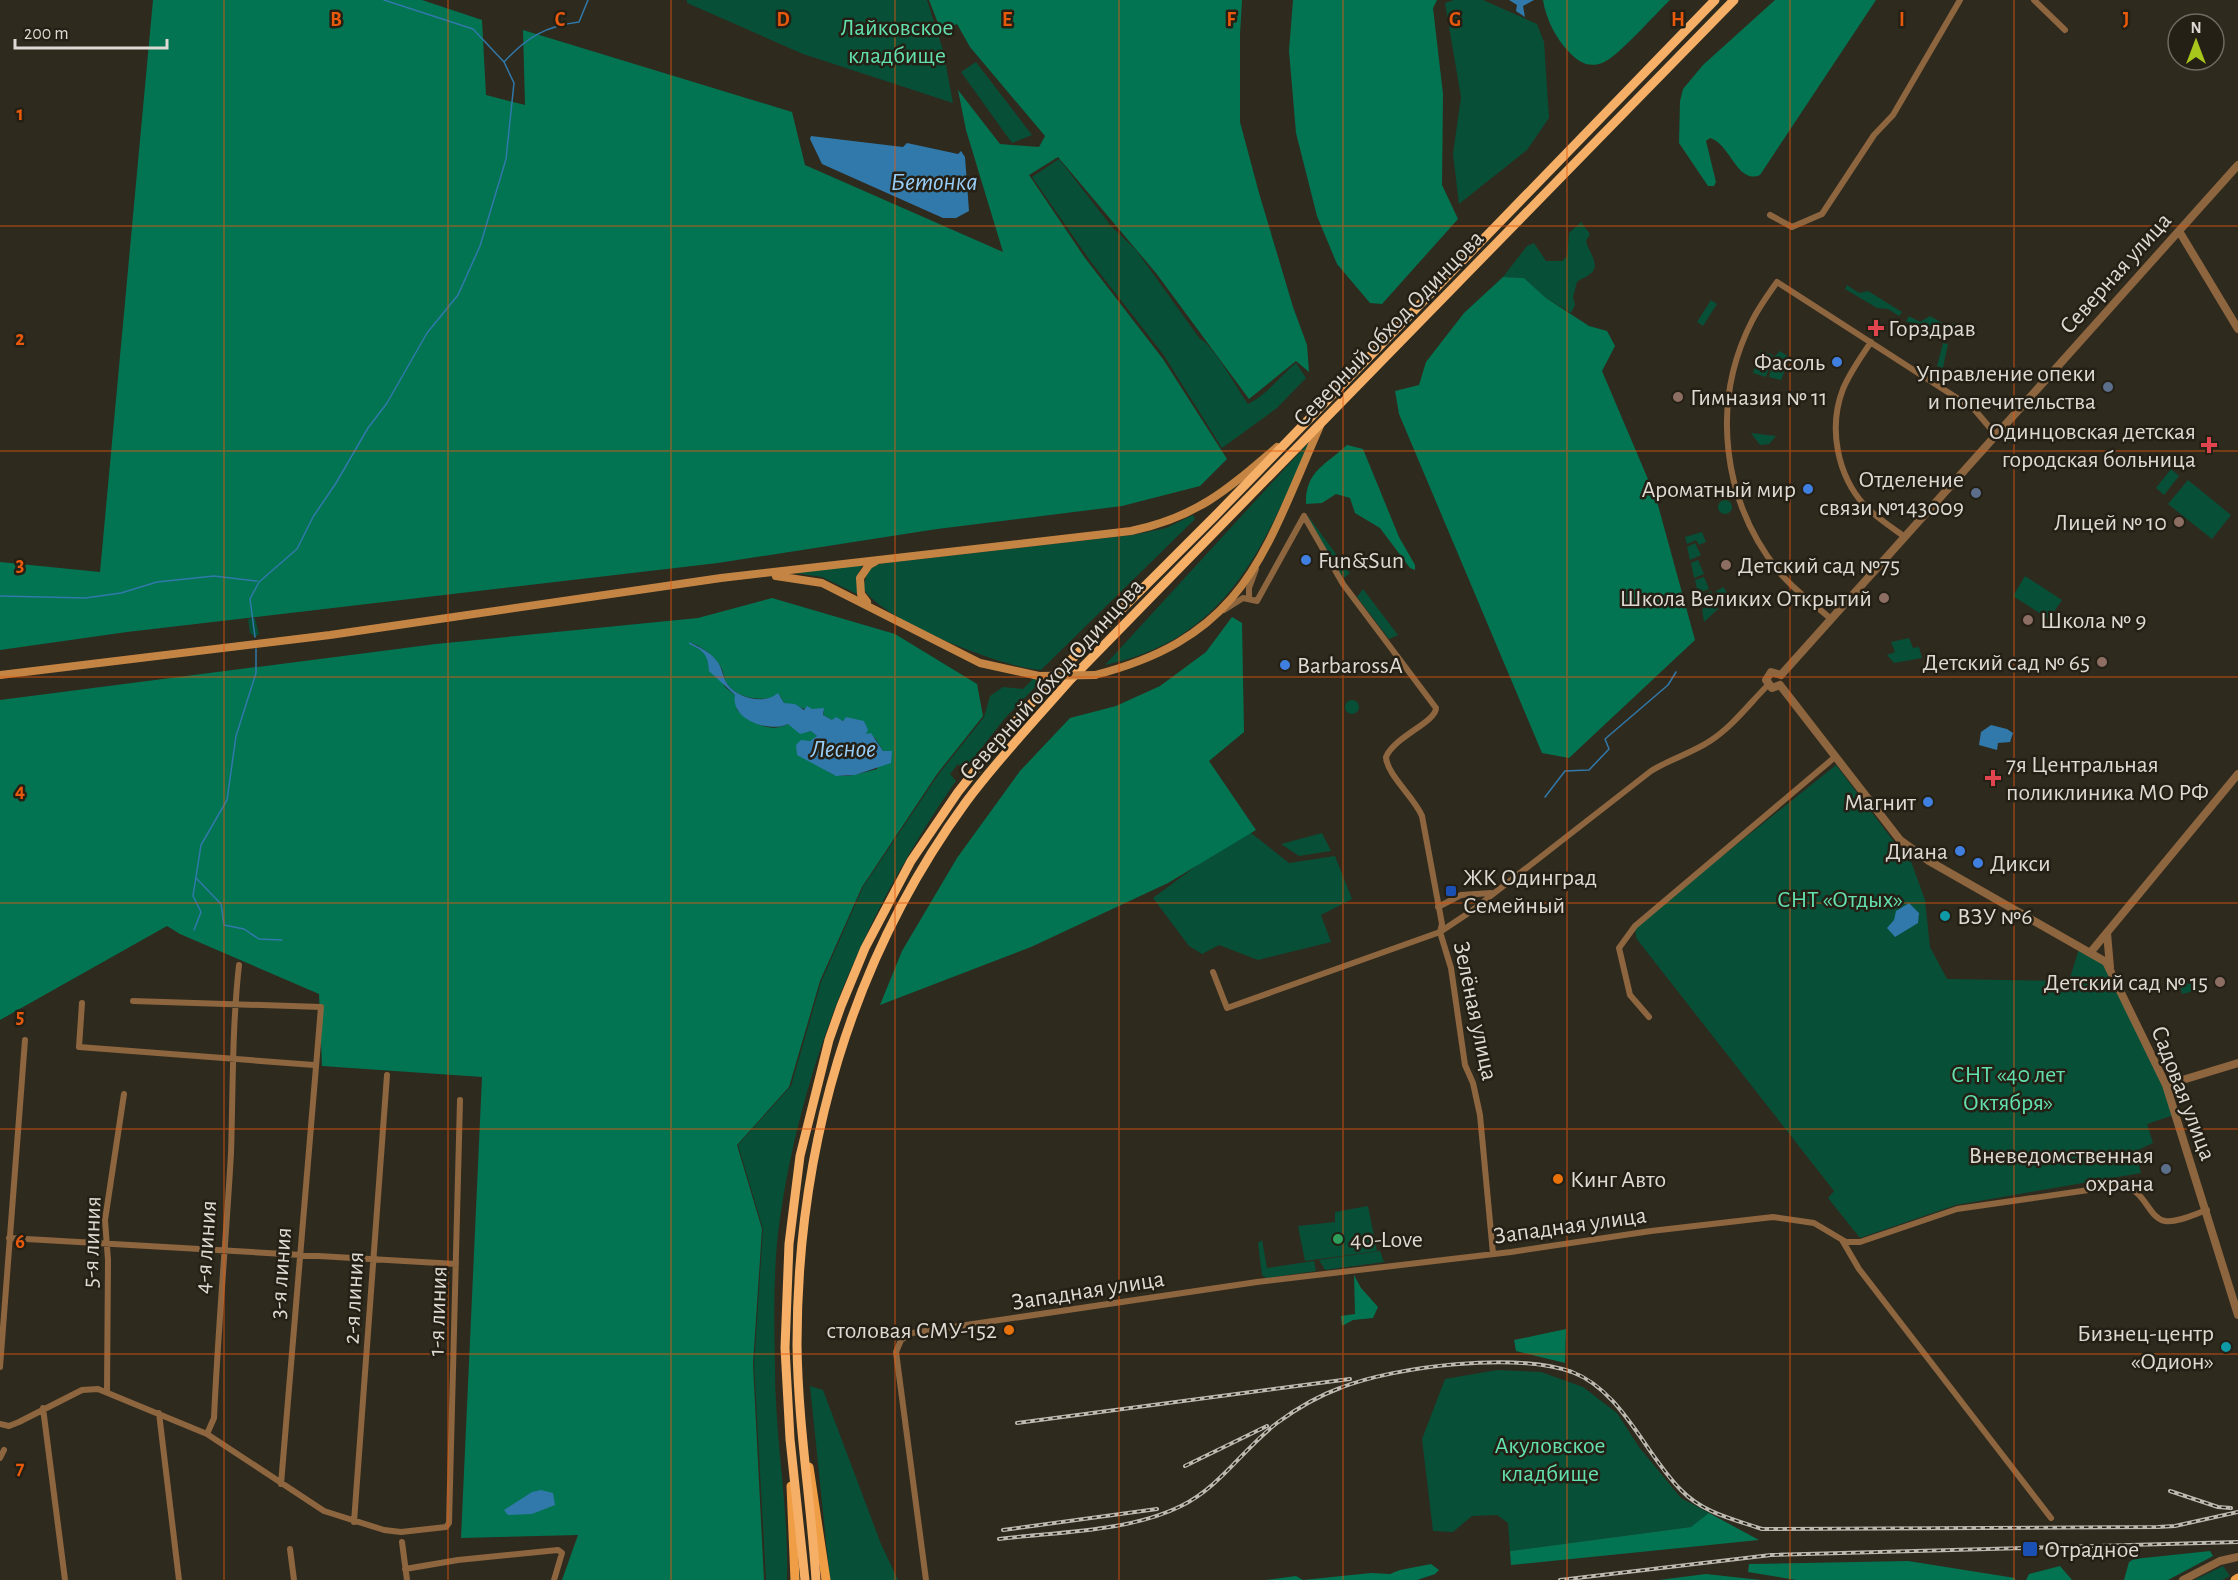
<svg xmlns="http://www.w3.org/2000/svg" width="2238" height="1580" font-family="'Alegreya Sans',sans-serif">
<rect width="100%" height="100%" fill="#2f2a1e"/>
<path fill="#084f38" d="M687 0H927L943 50 953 103 803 54 687 3Z
M1454 0H1483L1537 24 1544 42 1549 118 1527 150 1459 204 1453 154 1461 97 1445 3Z
M976 62 1032 135 1012 143 961 72Z
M1059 159 1111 226 1136 250 1200 339C1212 343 1238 390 1248 404 1267 395 1279 377 1296 363L1306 378 1277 408 1222 448 1163 354 1091 262 1032 177Z
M1581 222 1590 234 1586 241C1588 251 1602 266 1590 274 1586 278 1581 278 1577 282L1573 297 1575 305 1571 313 1546 298 1524 278 1503 277 1527 246 1534 243 1546 261H1562L1567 256 1569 233Z
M1847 285 1859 293 1868 291 1902 312 1899 316 1888 309 1877 308 1845 289Z
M1711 300 1717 304 1703 326 1697 322Z
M1909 316 1920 322 1930 316 1944 324 1941 331C1928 324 1919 328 1906 321Z
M1949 323 1966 326V337L1945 335Z
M1943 343 1948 344 1943 368 1937 366Z
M1760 351 1773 355 1766 377 1753 373Z
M1780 351 1790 358 1781 380 1769 377 1775 356Z
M1751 433 1776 436 1769 444 1760 445Z
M1311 440C1263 545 1231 638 1105 665Z
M2171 469 2179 476 2164 495 2156 488Z
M2188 480 2231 515 2212 539 2168 504Z
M1718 507a7 7 0 1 1 14 0a7 7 0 1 1-14 0Z
M1193 515 1195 519 1041 670C1003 668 881 620 863 588L868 570 878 564 1133 535 1166 528Z
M1308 516 1350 573 1344 578 1305 524Z
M1702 532 1706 542 1699 545 1696 540 1687 544 1685 537Z
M1695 543 1701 555 1690 560 1687 547Z
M1698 560 1704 574 1694 578 1691 563Z
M863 564 857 576V594L822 577 794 573Z
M2025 576 2062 600 2049 619 2013 596Z
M1704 577 1709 589 1698 593 1695 580Z
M1724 587 1730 601 1723 607 1716 591Z
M1363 589 1398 635 1389 639 1357 597Z
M1711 591 1715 601 1701 607 1699 596Z
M1715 603 1718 609 1704 622 1702 609Z
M255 618 259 634 255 637 250 633 248 619Z
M1909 638 1913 648 1919 647 1922 658 1894 663 1887 655 1895 652 1891 642Z
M1033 679 1042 680 1005 718 965 769 958 764 950 774 956 781C865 911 803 1060 780 1218 773 1267 774 1319 775 1368 775 1439 789 1509 787 1580H766L754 1365 763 1229 738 1145 791 1086 821 982 863 887 938 775 984 717 990 696 1003 687 1023 689Z
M1345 707a7 7 0 1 1 14 0a7 7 0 1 1-14 0Z
M1836 765 1898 847 1908 853 1925 900 1930 947 1947 979 2069 981 2079 949 2104 964 2163 1087 2174 1115 2147 1124 2153 1143 2140 1149 2143 1157 2138 1162 2141 1173 1956 1205 1860 1238 1828 1198 1834 1191 1636 938 1635 926Z
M1246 829 1289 863 1335 856 1352 899 1321 915 1331 942 1258 960 1219 945 1202 954 1189 946 1153 898Z
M1322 833 1331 851 1299 856 1281 844Z
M2196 981 2199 990 2182 994 2180 986Z
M1368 1206 1377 1251 1305 1261 1298 1226 1335 1222V1212Z
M1262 1240 1267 1268 1314 1261 1316 1271 1266 1278 1262 1275 1258 1243Z
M1380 1251 1384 1262 1325 1270 1319 1260Z
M1497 1370 1541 1372 1583 1387 1617 1413 1639 1447 1681 1498 1709 1513 1708 1516 1691 1527 1510 1551 1508 1523 1497 1515 1472 1516 1453 1532 1433 1531 1422 1439 1445 1379Z
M810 1386 823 1390 881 1544 898 1580H830Z
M2223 1566 2230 1576 2222 1580H2194Z"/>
<path fill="#037452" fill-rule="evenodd" d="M153 0H422L482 20 486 95 525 105 523 30 792 112 805 165 1003 252 966 130 958 90 1000 144 1039 147 1045 136 970 47 957 24 941 31 929 0H1242L1240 34V122L1259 193 1293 307 1307 345 1309 372 1296 361 1249 399 1156 273 1058 157 1029 175 1085 258 1163 359 1227 459 1200 486 1122 506 937 529 718 563 127 632 0 650V562L100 572Z
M1293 0H1437L1433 8 1443 94 1442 185 1458 219 1382 304 1370 303 1337 264 1317 216 1296 133 1289 51Z
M1543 0H1670C1656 13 1617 58 1602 63 1588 68 1579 62 1570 53 1556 39 1546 19 1543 0Z
M1775 0H1876L1760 175C1737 185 1730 143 1710 138L1706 141 1716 182 1714 186H1708L1679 143 1680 101 1683 89 1703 65Z
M1503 277 1524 278 1546 298 1589 326 1607 331 1615 346 1602 371 1656 498 1695 640 1569 758 1542 753 1399 414 1395 391 1419 385 1426 362 1464 313Z
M1347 445 1363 449 1399 537 1415 565V570L1410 568 1380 528 1355 513 1350 498 1336 494 1322 503 1306 504C1305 471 1326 465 1347 445Z
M772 598 895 634 977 684 983 716 937 774 862 887 820 981 789 1087 737 1145 762 1229 753 1364 764 1580H562L578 1535 461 1538 482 1077 322 1066 319 994 180 934 167 926 0 1020V700L436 644 698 618ZM689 642C702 647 711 653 719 664 724 670 723 679 728 685 740 700 763 701 780 696L784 703C799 707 808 711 824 711L823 715 832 720 861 721 866 735 875 738 883 751 877 769C837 780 826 783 810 741L818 737 812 731 803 732 788 724C769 734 752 722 737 710L735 695 725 687 706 654Z
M1232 617 1242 623 1244 732 1209 761 1256 830 1168 883 1031 947 880 1005 902 951 957 858 1020 771 1070 718 1116 706 1160 686 1206 652Z
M1354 1275 1361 1288 1378 1307 1373 1318 1353 1320 1342 1326 1341 1316 1355 1314Z
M1566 1329 1565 1363 1516 1351 1514 1340Z
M1709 1513 1759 1540 1511 1565 1510 1551 1691 1527Z
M2210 1551 2213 1556 2168 1580H2124L2129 1562 2134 1559Z
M1908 1561 2015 1578V1580H1797L1748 1572 1749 1564Z
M1431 1564 1439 1570 1435 1574 1417 1580H1266L1296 1576 1303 1580 1371 1573 1390 1574 1400 1570Z
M2060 1566 2072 1580H2026L2029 1574Z
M1706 1574 1761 1580H1659Z"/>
<path fill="#3079aa" d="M1509 0H1534L1523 6 1525 17 1516 11 1517 5Z
M811 136 903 147 907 143 958 154 961 151 965 157 969 211 956 218H943L822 164 810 139Z
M689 642C699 647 709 651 716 660 723 667 722 677 728 685 738 698 765 705 778 693L784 703 795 704 804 710 807 706 812 709 824 708 823 715 832 720 836 717 843 721 846 717 864 721 868 730 866 734 871 733 883 751H892L891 763 855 775 836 776 797 755 796 745 801 740 810 741 817 736 811 731 800 734 788 724C770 733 730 720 735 695L709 671C708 656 705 651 689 644Z
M1991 725 2007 729 2013 733 2010 742 1998 743 1997 750 1979 745 1981 732Z
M1909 903 1919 913 1918 923 1895 937 1887 928 1894 920 1896 911Z
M541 1490 553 1493 555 1505 532 1514 508 1515 504 1510 532 1492Z"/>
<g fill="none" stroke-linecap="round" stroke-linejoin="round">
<path stroke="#3079aa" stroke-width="1.5" d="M504 62C527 37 546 26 579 22L588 0
M0 596 85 598 121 593 157 582 214 576 257 581
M255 637 250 599 259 582 297 549 313 517 336 483 368 428 387 403 427 333 458 295 480 246 506 159 514 83 504 62 473 29 384 0
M1545 797 1565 771 1589 770 1609 749 1605 739 1668 685 1676 672
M196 878 221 904 224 925 244 929 259 939 282 940
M194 930 201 912 193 896 201 845 227 800 236 736 256 673V649"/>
<path stroke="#8d653f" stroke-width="6" d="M2034 0 2065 30
M1770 215 1792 227 1822 214 1874 135 1893 115 1960 0
M1871 342C1861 357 1850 372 1843 389 1828 428 1837 475 1865 506 1877 518 1891 527 1905 537
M1304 516 1343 584 1436 708C1436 722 1394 737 1386 757 1387 775 1414 797 1422 816L1442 924 1440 932
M1249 597V588L1256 569
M1224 610 1243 598 1257 601 1304 516
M1831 619C1814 604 1795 591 1780 573 1722 502 1710 403 1752 321 1759 307 1768 295 1777 282L1974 409 1996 435
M1438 907 1461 895 1491 893
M1440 932 1470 912 1651 771C1670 759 1692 753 1710 741 1733 726 1749 704 1768 685
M1213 972 1227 1008 1440 932 1451 968 1465 1065 1473 1083 1480 1115 1493 1254
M133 1001 321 1007 281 1484
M82 1003 79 1047 314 1065
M1649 1017 1630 995 1619 948 1635 926 1835 757
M9 1238 456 1264
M1842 1240 1859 1269 2051 1518
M0 1367 25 1040
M107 1391 108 1260 105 1220 124 1094
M43 1408 65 1580
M159 1413 179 1580
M0 1424 9 1426 19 1422 82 1390 98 1389 207 1434 324 1511 384 1530 401 1532 446 1527 449 1523 460 1100
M207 1434 214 1418C218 1329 226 1241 231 1153 233 1090 232 1028 239 965
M0 1458 4 1450
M354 1522 387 1075
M402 1542 407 1580
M290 1549 294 1580
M405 1569 458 1560 558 1550 562 1553 554 1580
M926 1580 896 1352 901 1340 912 1333 1257 1282 1511 1252 1651 1231 1773 1217 1814 1223 1846 1242H1860L1957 1209 2123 1185C2147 1192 2148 1218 2165 1221 2177 1223 2195 1214 2207 1210"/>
<path stroke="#8d653f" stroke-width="8" d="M2179 231 2238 329
M1781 675 2238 165
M1780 685 1900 840 1929 861 2106 962 2166 1085 2238 1315
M1780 685 1772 688 1766 680 1771 672 1781 675
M2107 933 2110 967
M2090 953 2238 774
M2166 1085 2238 1063
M2183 1580 2220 1561 2238 1557"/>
<path stroke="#c48544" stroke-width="8" d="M776 576 822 583 980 663 1039 676
M867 602 861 594 860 578 869 565 876 561
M0 675 330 635 721 578 1131 531C1197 517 1227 490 1277 447
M1095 675C1246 636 1263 555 1320 426"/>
<path stroke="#ef9e46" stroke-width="9" d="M809 1467 826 1580
M791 1486 795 1580
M2235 1580 2238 1578"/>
<path stroke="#f5af67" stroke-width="9" d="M805 1580 790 1439 785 1348 789 1244 800 1156 829 1040 841 1006 865 948 911 861 958 792 1001 738 1061 670 1215 516 1715 0
M816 1580C811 1502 798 1424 797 1345 797 1150 850 961 966 802 998 759 1035 720 1071 679L1734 0"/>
<defs>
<path id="rail" d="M1017 1423 1350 1379
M1185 1466 1267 1426
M2170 1491 2218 1507 2231 1508
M1003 1530 1157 1509
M999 1539C1056 1532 1129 1532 1181 1506 1220 1487 1243 1449 1277 1423 1296 1409 1318 1396 1340 1388 1396 1366 1515 1352 1572 1372 1622 1391 1645 1454 1681 1490 1703 1513 1733 1519 1762 1529L2158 1527 2175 1526 2238 1512
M1560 1580 1771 1555 2238 1542"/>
</defs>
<use href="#rail" stroke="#bdb9b1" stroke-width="4"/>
<use href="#rail" stroke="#252015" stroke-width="1.5" stroke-dasharray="4.5" stroke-linecap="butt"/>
<path stroke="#c48544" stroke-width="8" d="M1039 676 1095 675"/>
</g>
<path fill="none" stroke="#e8590c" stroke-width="1.5" stroke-opacity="0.55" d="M224 0V1580M448 0V1580M671 0V1580M895 0V1580M1119 0V1580M1343 0V1580M1567 0V1580M1790 0V1580M2014 0V1580M0 226H2238M0 451H2238M0 677H2238M0 903H2238M0 1129H2238M0 1354H2238"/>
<g fill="#e0444e" stroke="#252015" stroke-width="2">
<path d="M1873 319h6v6h6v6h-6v6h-6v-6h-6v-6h6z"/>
<path d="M2206 436h6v6h6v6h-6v6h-6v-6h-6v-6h6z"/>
<path d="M1990 769h6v6h6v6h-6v6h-6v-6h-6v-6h6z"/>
</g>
<g fill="#3f7fe0" stroke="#252015" stroke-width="2">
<circle cx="1837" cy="362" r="6"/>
<circle cx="1808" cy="489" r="6"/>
<circle cx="1306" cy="560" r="6"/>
<circle cx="1285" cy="665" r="6"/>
<circle cx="1928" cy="802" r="6"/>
<circle cx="1960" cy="851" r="6"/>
<circle cx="1978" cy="863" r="6"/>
</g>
<g fill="#5c6f8a" stroke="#252015" stroke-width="2">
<circle cx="2108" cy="387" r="6"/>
<circle cx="1976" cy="493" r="6"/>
<circle cx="2166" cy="1169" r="6"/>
</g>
<g fill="#8d6e63" stroke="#252015" stroke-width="2">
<circle cx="1678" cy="397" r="6"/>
<circle cx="2179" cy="522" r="6"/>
<circle cx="1726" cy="565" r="6"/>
<circle cx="1884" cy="598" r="6"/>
<circle cx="2028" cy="620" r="6"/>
<circle cx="2102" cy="662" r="6"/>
<circle cx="2220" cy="982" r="6"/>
</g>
<g fill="#1a4fb4" stroke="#252015" stroke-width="2">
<rect x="1445" y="885" width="12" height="12" rx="3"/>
<rect x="2022" y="1541" width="16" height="16" rx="3"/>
</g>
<g fill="#0f9aa8" stroke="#252015" stroke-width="2">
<circle cx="1945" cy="916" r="6"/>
<circle cx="2226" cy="1347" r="6"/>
</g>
<g fill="#e8710a" stroke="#252015" stroke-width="2">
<circle cx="1558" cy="1179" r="6"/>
<circle cx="1009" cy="1330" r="6"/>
</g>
<circle fill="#2e9e5b" stroke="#252015" stroke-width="2" cx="1338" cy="1239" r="6"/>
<g text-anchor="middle" stroke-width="5" stroke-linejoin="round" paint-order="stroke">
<g font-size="24" fill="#62e0ae" stroke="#252015">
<text x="897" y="35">Лайковское<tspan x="897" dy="28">кладбище</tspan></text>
<text x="1840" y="907">СНТ «Отдых»</text>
<text x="2008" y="1082">СНТ «40 лет<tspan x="2008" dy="28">Октября»</tspan></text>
<text x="1550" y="1453">Акуловское<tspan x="1550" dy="28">кладбище</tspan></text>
</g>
<g font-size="24" fill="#dedad3" stroke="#252015">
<text transform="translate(2115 273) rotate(-48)" y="8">Северная улица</text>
<text transform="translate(1388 328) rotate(-46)" y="8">Северный обход Одинцова</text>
<text transform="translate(1051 679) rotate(-48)" y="8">Северный обход Одинцова</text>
<text transform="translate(1476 1011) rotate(78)" y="8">Зелёная улица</text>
<text transform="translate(2184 1093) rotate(69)" y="8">Садовая улица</text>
<text transform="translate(1570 1225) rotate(-8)" y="8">Западная улица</text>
<text transform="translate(91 1242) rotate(-88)" y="8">5-я линия</text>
<text transform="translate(205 1247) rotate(-86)" y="8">4-я линия</text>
<text transform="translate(280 1273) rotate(-86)" y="8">3-я линия</text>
<text transform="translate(1088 1290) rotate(-9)" y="8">Западная улица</text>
<text transform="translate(353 1298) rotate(-87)" y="8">2-я линия</text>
<text transform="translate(437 1311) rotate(-88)" y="8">1-я линия</text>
</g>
<g font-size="24" fill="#dedad3" stroke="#252015" text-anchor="end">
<text x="1888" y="336" text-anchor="start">Горздрав</text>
<text x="1825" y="370">Фасоль</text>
<text x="2096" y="381">Управление опеки<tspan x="2096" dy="28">и попечительства</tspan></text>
<text x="1690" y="405" text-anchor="start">Гимназия № 11</text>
<text x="2196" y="439">Одинцовская детская<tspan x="2196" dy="28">городская больница</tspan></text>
<text x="1964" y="487">Отделение<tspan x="1964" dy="28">связи №143009</tspan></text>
<text x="1796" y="497">Ароматный мир</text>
<text x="2167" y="530">Лицей № 10</text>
<text x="1318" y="568" text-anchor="start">Fun&amp;Sun</text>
<text x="1738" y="573" text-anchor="start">Детский сад №75</text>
<text x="1872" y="606">Школа Великих Открытий</text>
<text x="2040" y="628" text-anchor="start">Школа № 9</text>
<text x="2090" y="670">Детский сад № 65</text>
<text x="1297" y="673" text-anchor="start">BarbarossA</text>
<text x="2006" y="772" text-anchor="start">7я Центральная<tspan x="2006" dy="28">поликлиника МО РФ</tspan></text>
<text x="1916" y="810">Магнит</text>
<text x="1948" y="859">Диана</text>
<text x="1990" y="871" text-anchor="start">Дикси</text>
<text x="1463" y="885" text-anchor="start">ЖК Одинград<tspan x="1463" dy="28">Семейный</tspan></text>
<text x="1957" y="924" text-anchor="start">ВЗУ №6</text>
<text x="2208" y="990">Детский сад № 15</text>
<text x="2154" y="1163">Вневедомственная<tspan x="2154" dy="28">охрана</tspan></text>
<text x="1570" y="1187" text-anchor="start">Кинг Авто</text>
<text x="1350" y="1247" text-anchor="start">40-Love</text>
<text x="997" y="1338">столовая СМУ-152</text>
<text x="2214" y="1341">Бизнец-центр<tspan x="2214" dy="28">«Одион»</tspan></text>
<text x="2044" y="1557" text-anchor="start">Отрадное</text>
</g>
<g font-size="26" font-style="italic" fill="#98cef8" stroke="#252015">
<text x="934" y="190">Бетонка</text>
<text x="843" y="757">Лесное</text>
</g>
</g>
<g font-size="20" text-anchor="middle" font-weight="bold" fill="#e8590c" stroke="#252015" stroke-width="5" stroke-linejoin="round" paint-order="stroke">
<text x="336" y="26">B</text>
<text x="560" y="26">C</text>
<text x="783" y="26">D</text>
<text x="1007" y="26">E</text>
<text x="1231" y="26">F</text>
<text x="1455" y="26">G</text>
<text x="1678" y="26">H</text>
<text x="1902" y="26">I</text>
<text x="2126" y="26">J</text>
<text x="20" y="120">1</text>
<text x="20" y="345">2</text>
<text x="20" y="571">3</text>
<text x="20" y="797">4</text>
<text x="20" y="1023">5</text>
<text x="20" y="1248">6</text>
<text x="20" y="1474">7</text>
</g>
<g transform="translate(2196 42)"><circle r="28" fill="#252015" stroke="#6f6a61" stroke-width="1.5"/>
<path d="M0-4.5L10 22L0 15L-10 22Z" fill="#a8c71c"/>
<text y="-9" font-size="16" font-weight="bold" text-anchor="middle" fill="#dedad3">N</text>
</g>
<path d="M15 39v9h152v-9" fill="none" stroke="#dedad3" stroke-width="3"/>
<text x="24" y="39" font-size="18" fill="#dedad3" stroke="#252015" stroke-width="4.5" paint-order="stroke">200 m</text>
</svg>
